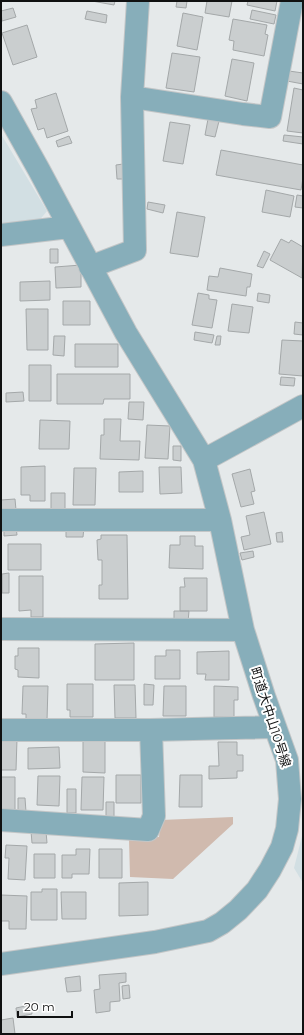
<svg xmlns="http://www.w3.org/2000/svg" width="304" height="1035" font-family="Montserrat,'Noto Sans JP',sans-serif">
<rect width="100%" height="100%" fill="#e5e9ea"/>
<path fill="#d2dfe3" d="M1 134 47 211 38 222 1 227Z
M303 832V883L294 868Z"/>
<path fill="#d0baae" d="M233 817V824L173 879 130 877 129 839 159 837 161 820Z"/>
<path fill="#cacecf" stroke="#a4a8a9" d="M92 1H115L114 5Z
M177 1H187L186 8 176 7Z
M207 1H232L229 17 205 13Z
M248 1H277L275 11 247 5Z
M13 8 16 17 2 21 1 11Z
M252 10 276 15 274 24 250 19Z
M87 11 107 15 106 23 85 19Z
M183 13 203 17 197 50 177 46Z
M233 19 267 25 265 34 268 35 264 56 233 50 234 41 229 40Z
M27 25 37 57 13 65 2 33Z
M172 53 200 57 194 92 166 88Z
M232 59 254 63 247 101 225 96Z
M289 71 303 73V84L287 81Z
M294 88 303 90V133L287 131Z
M56 93 68 131 47 138 44 128 38 130 31 109 37 108 35 100Z
M208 119 219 121 215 137 205 135Z
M170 122 190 125 183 164 163 161Z
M284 135 303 137V144L283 141Z
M69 136 72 143 58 147 56 141Z
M221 150 303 165V178L301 190 216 175Z
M123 164 124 179H117L116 165Z
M266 190 294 196 290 217 262 212Z
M297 195 303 196V208L295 207Z
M148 202 165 205 163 213 147 209Z
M177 212 205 217 198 257 170 253Z
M281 239 289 243 291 240 303 247 302 278 270 260Z
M50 249H58V263H50Z
M264 251 270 254 263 268 257 266Z
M81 265V287L56 288 55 267Z
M220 268 252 274 250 287H247L246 296 207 290 209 276 218 277Z
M50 281V300L20 301V282Z
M198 293 209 295V299L217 300 212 328 192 325Z
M258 293 270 295 269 303 257 301Z
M63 301H90V325H63Z
M232 304 253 307 249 333 228 331Z
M26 309H48V350H27Z
M295 322 303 323V335L294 334Z
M195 332 214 335 212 343 194 340Z
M54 336H65L64 356 53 355Z
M217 336H221L220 345H215Z
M282 340 303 341V376L279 374Z
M75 344H118V367H75Z
M29 365H51V401H29Z
M57 374H130V399H104L103 404H57Z
M281 377 295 378 294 386 280 385Z
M23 392 24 401 6 402V393Z
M129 402H144L143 420 128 419Z
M104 419H121L120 441H140L139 460 100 459 101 435H104Z
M40 420 70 421 69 449H39Z
M147 425 170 426 168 459 145 458Z
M173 446H181V461L173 460Z
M45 466V501H30V495H21V467Z
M159 467H181L182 493 160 494Z
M74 468H96L95 505H73Z
M250 469 255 491 251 492 254 504 241 507 232 474Z
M143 471V492H119V472Z
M51 493H65V511H51Z
M15 499 16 510 1 511V500Z
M264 512 271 544 244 550 241 537 250 535 246 516Z
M4 527H16L17 535 4 536Z
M66 527H84L83 537H66Z
M282 532 283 542H277L276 533Z
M101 535H127L128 599H99V585H102V560H98L97 540 101 539Z
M180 536H195V546H203V569L169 568 170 545H180Z
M8 544H41V570H8Z
M253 551 254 557 242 560 240 553Z
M9 573V593H2V574Z
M19 576H43V617H31V610L19 611Z
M184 578H207V611H180V587H185Z
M174 611H189L188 622H174Z
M134 643V680H95V644Z
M18 648H39V678L18 677V670L15 669V656H18Z
M166 650H180V679H155V656H166Z
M229 651V680H205L206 674H197V652Z
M67 684H93V717H70V710H67Z
M144 684 154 685 153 705H144Z
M114 685H135L136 718H115Z
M23 686H48L47 720 26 719V714H22Z
M164 686H186V716H163Z
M214 686 238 687V700H234V717H214Z
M1 739H17L16 770H1Z
M83 739H105V773L83 772Z
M218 742H237V755H243V771H237V778L209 779V766H219Z
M59 747 60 768 28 769V748Z
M116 775H141V803H116Z
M180 775H202V807H179Z
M38 776H60L59 806 37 805Z
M1 777H15V810H1Z
M82 777H104L103 810H81Z
M67 789H76V813H67Z
M18 798H25L26 812H18Z
M106 802H114V817H106Z
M31 831H46L47 843H32Z
M6 845 27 846 25 880 8 879 9 858H5Z
M76 849H90L89 874H72V878H62V855H76Z
M99 849H122V878H99Z
M34 854H55V878H34Z
M148 882V915L119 916V883Z
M42 889H57V920H31V892H42Z
M61 892H86V919H62Z
M1 895 27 896 26 929H9V921H1Z
M126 973V982L119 983 120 1001 110 1002V1011L96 1013 94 990 100 989 99 975Z
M80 976 81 991 67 992 65 978Z
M129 985 130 998 123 999 122 986Z
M30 1005 32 1014 17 1017 16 1008Z
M13 1018 15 1034H1V1020Z"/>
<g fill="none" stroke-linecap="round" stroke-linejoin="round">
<defs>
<path id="minor" d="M132 97 243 114 270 117 292 1
M1 102 39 170 126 333 204 460 220 520 243 630 264 696 287 760 290 799 287 829 282 847 270 870 257 890 238 910 222 923 208 931 155 942 1 964
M1 235 69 227
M90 267 135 250 132 97 138 1
M204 460 303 406
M1 520H220
M1 629 243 630
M1 730H151L275 727
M1 820 148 830 154 816 151 730"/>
</defs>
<use href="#minor" stroke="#c3c6c7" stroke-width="24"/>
<use href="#minor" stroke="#87aeba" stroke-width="22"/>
</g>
<g text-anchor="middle" stroke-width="4" stroke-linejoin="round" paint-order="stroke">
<g font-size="13" fill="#101111" stroke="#fff">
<text transform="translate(271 717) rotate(72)" y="5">町道大中山10号線</text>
</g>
</g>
<rect width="304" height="1035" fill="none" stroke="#101111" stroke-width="4"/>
<path d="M18 1011v6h54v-6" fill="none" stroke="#101111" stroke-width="2"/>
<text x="24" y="1011" font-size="12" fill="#101111" stroke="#ffffff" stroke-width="3" paint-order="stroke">20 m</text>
</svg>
